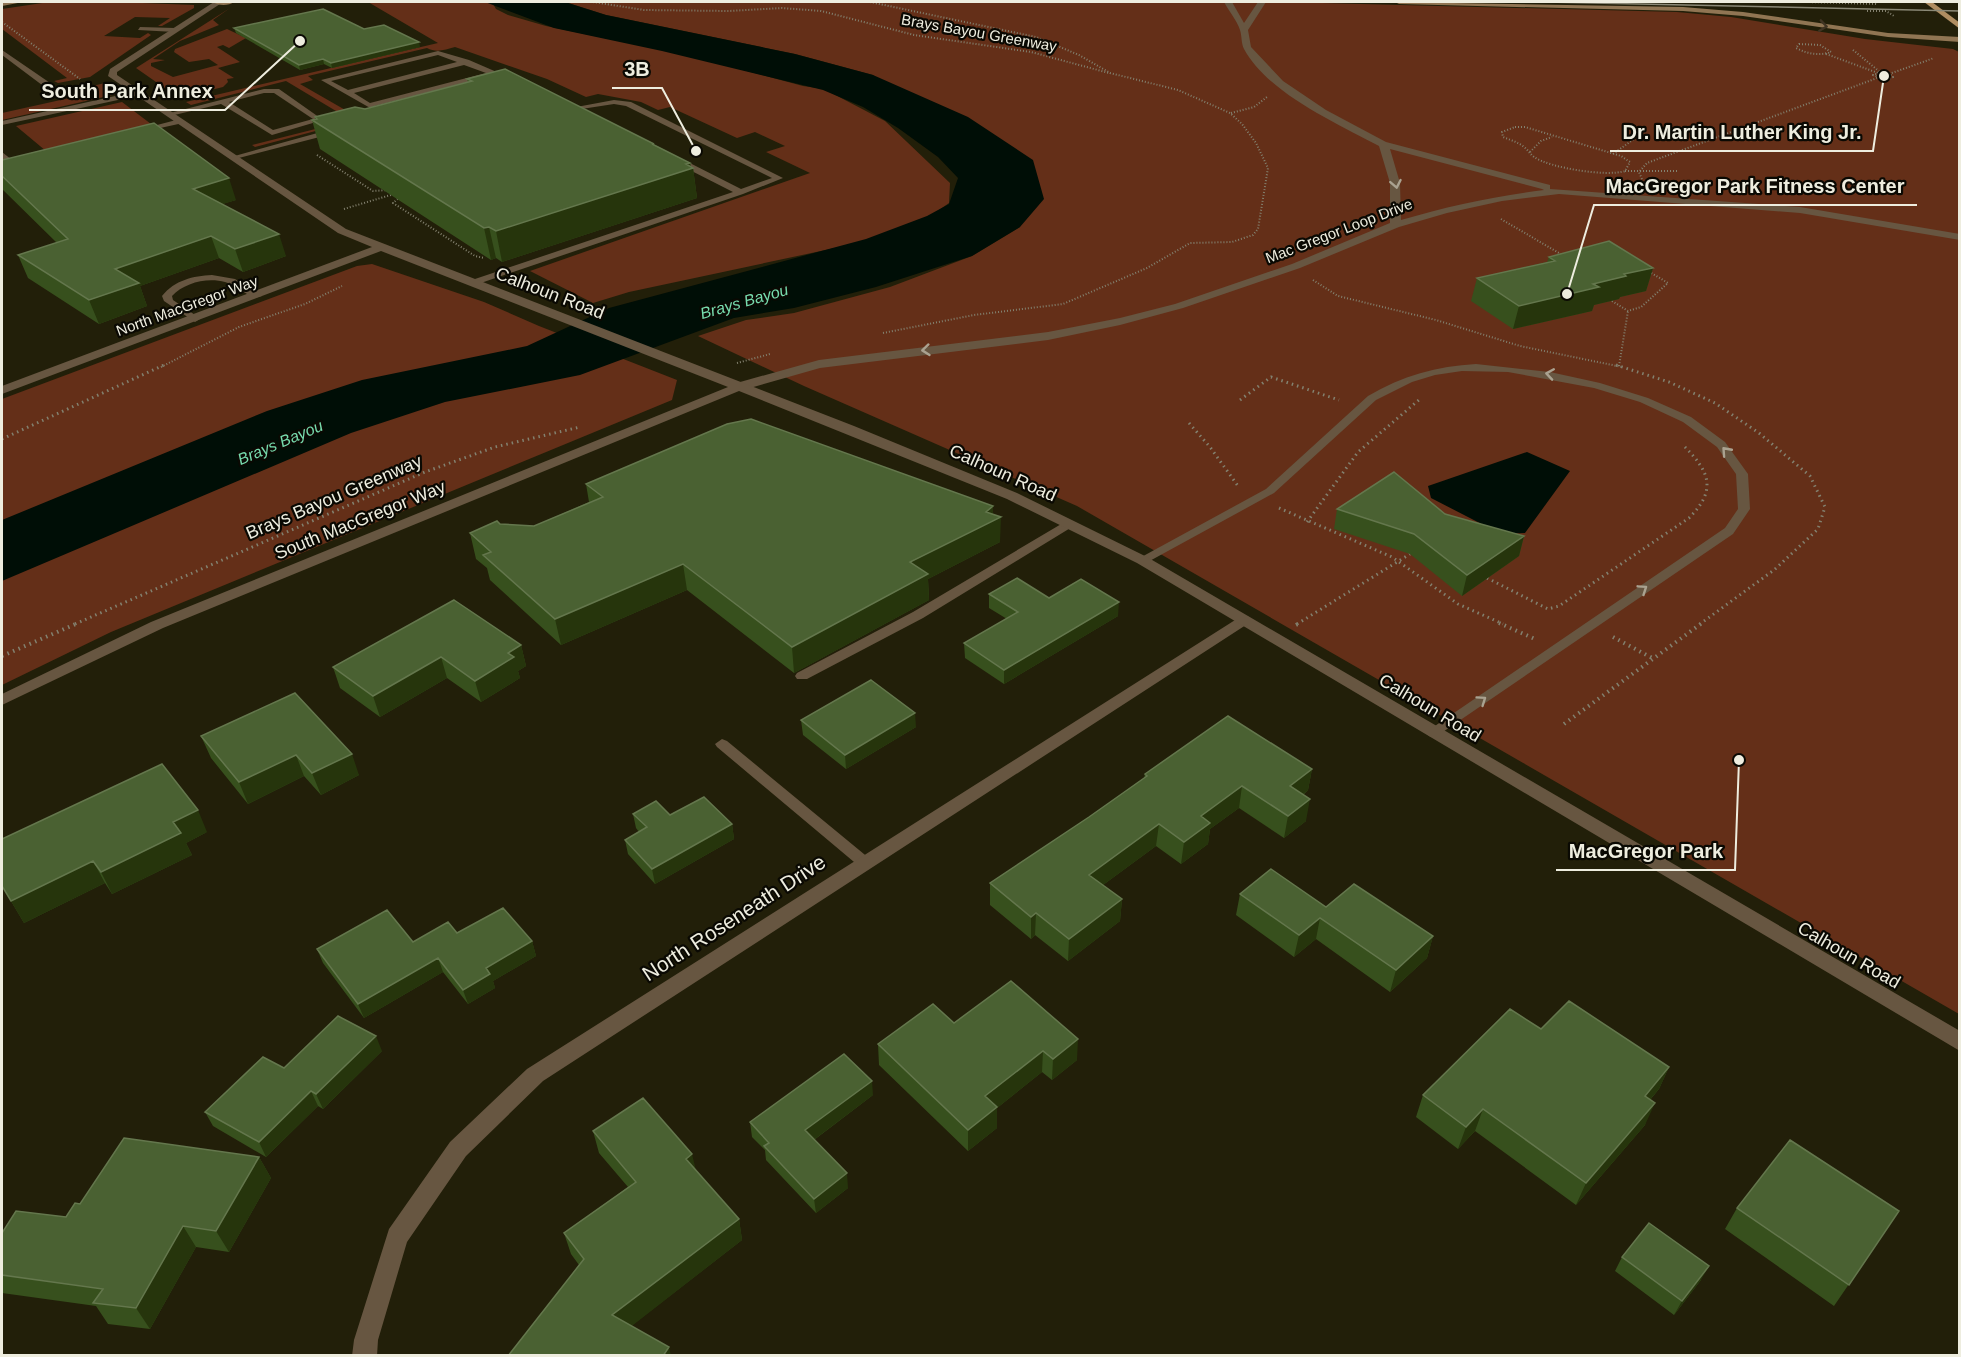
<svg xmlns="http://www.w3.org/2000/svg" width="1961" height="1357" font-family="Arial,sans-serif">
<rect width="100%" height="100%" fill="#221f09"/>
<path fill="#642f18" d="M49 2H117L194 5V8L162 26H158L170 18 135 17 104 36 140 38 148 33 151 35 90 77 58 83 54 81 67 78 2 29V9Z
M368 2H492L496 9 508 15 546 26 687 55 803 86 824 89 885 121 950 183 949 203 918 225 863 242 629 292 593 303 530 271 810 173 766 152 785 146 755 132 737 138 670 107 658 110 641 102 598 94 586 97 547 79 455 47C445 50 436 53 427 48L308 76 313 80 300 84 361 119 255 147 252 145 351 120 286 81 191 105 186 102 438 43Z
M565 2H1284L1677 12 1731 17 1865 39 1953 49 1959 52V1014L1077 506 804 386 698 336 746 320 794 313 890 287 972 256 1020 227 873 75 795 54 606 15Z
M230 8 213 20 219 25 180 41 153 59 165 60 151 63V66L173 77 218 65 209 59 189 62 174 52 175 49 227 29 246 38 229 48 223 45 217 47 240 62 218 68 234 78 227 79 228 82 223 87 179 98 136 68Z
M105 83 115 89 117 94 2 120V113L74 97 71 91Z
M122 102 151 124 46 151 16 126Z
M372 264 484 302 539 326 677 380 672 400 111 632 2 685V399L357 266Z"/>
<path fill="#000e06" d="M485 2H565L606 15 795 54 873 75 968 117 1033 160 1044 199 1020 227 972 256 876 287 794 308 734 318 580 375 445 402 351 433 2 581V520L267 411 362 380 527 346 609 308 866 239 927 216 949 204 958 178 938 157 898 128 863 107 823 90 662 51 554 28Z
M1527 452 1570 471 1525 533 1501 534 1431 498 1428 486Z"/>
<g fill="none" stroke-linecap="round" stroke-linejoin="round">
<path stroke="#83816f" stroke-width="2" stroke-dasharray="1 2" stroke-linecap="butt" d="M593 2 644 10 729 11 782 8 821 11 914 35 1031 52 1109 73
M870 2 1036 37 1079 55 1110 73 1178 90 1230 113 1242 124 1256 143 1268 168 1258 229 1253 235 1232 242 1190 243 1147 268 1063 304 974 315 883 333
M1806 2 1877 4 1876 2
M1867 11H1886L1894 16
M2 22 80 79
M1799 44 1820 45 1831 52C1819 56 1808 54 1796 48Z
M1853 50 1880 72
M1826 54 1878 73
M1886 71 1893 77 1886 80 1873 75Z
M1889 74 1934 58
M1231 113 1254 107 1267 97
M1515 127H1525L1621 156 1630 162 1625 171C1607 177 1550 168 1534 157 1530 154 1528 150 1524 147 1518 142 1510 140 1503 137L1502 132Z
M1530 152 1541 141 1552 137
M1613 154 1634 139
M317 155 373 191 388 190
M1625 171H1677
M1642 179 1639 172 1647 163 1880 77
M400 197 393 203 475 256 484 258
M344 209 394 194
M1501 219 1564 256
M1313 280 1338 296 1436 320 1520 346 1622 367
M1612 301 1628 311 1641 307 1668 283 1648 271
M737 363 770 354
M1619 366 1628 311
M161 367 239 327 305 304 342 286"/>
<path stroke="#83816f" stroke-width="3" stroke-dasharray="1.5 4" stroke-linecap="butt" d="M1616 365 1669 382 1715 403 1759 433 1810 476 1825 507 1818 529 1774 570 1700 624
M1240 400 1271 377 1339 400
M1189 423 1210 447 1238 486
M2 439 164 365
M1279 508 1392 557 1458 604 1503 624
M1307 522 1358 452 1420 399
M1487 578 1548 609 1559 606 1689 518C1718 489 1709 471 1683 445
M75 624 425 472 495 447 580 427
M1297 624 1410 554"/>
<path stroke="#83816f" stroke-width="4" stroke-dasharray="1.5 4.5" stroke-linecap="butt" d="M1499 623 1535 639
M1296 625 1300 623
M1613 637 1654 659
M2 656 78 623
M1564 724 1702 623"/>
<path fill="#675641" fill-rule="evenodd" d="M140 27 175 28 178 30 175 32 138 30Z
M2 50 56 87V91H50L2 55Z
M438 51 469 60 513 79 509 81 489 74V77L375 106 389 113V117H386L321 80ZM438 55 457 62 348 90 331 81ZM464 65 486 73 370 103 354 93Z
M264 89H279L323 120 272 135 221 104 170 116 166 114ZM264 93H274L313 119 273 130 229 102Z
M138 91H141V95L2 125V121Z
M614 100 631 102 783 178 743 194 475 285H469V281L733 192 672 161V157H678L741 189 772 178 626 106 614 104 575 110 571 108Z
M180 119 184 121 183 123 142 132 138 130Z
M332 129H335V133L235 159 231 157Z
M2 152 17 164V168H11L2 158Z
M212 275 235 279 262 296 254 298C244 293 235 285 225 282 207 277 184 283 172 296L173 300 198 317 200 319 195 322 164 301 162 296C175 280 193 276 212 275Z
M1476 364 1550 372 1600 383 1648 398 1691 417 1725 442 1748 474 1750 509 1733 534 1434 738 1429 736 1427 733 1429 730 1725 528 1738 509 1736 474 1717 447 1683 422 1640 402 1594 388 1508 372 1462 371 1435 375 1412 382 1376 400 1274 493 1146 563H1138L1136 560 1266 489 1368 396C1402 376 1437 366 1476 364Z
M1068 520 1072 521 1074 524 1072 527 923 618 807 679H797L795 676 797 673 913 612Z
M722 739 727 741 870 859 873 863 870 867H860L717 747 715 744Z"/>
<path fill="#675641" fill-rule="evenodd" d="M1224 2H1232L1244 23 1258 2H1266L1248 30 1251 47 1283 81 1326 110 1386 142 1550 185V189L1800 207 1960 234V240L1800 213 1559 194 1502 201 1447 213 1399 227 1300 268 1183 308 1120 325 1048 340 820 368 743 390H733L732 387 733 384 819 360 1048 332 1120 318 1175 304 1292 264 1390 223V183L1379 146C1336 123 1268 93 1244 49 1241 43 1242 36 1240 30 1237 21 1229 11 1224 2ZM1390 149 1542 189 1544 190C1495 196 1448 206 1401 220L1400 183Z
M1243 615 1249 617 1251 620 1249 623 543 1081 466 1156 407 1242 378 1340 377 1356H352L354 1340 389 1229 450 1142 527 1069Z"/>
<path fill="#675641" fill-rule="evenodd" d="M214 2H223L117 72V75L346 229 854 426 1017 493 1147 557 1960 1031V1051L1137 563 1007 499 739 391 163 628 2 705V694L151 622 728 387 381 251 2 394V386L372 247 338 233 108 76 110 69Z"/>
<path fill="#907553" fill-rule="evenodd" d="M2 2H23L2 6Z
M213 2H234C229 6 218 6 213 2Z
M1395 2 1683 7 1743 12 1888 33 1960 37V42L1888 37 1743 16 1683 11 1399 4Z"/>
<path fill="#af8d61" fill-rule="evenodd" d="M1924 2H1932L1960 23V29Z"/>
<path stroke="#8b8977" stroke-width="1.5" d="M1545 2 1960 11"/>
</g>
<path fill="#37501d" d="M234 28 364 29 420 47 332 68 324 64 300 70 236 33Z
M467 79 654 144 655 145 690 163 691 167 693 168 697 198 502 262 496 258 491 260 320 149 312 120 315 119V117L365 109 468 82Z
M2 160 236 200 222 204 286 256 243 272 219 258 140 286 147 306 99 324 28 278 18 255 57 243 2 189Z
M1549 257 1653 268 1646 291 1620 297 1619 299 1594 305 1592 311 1513 329 1471 301 1477 278 1547 262Z
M586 484 993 506V514L1000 542 928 579 929 600 794 673 687 590 561 645 490 580 487 568 476 559 470 533 500 524 534 526 589 502Z
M1337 509 1445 514 1524 536 1519 556 1462 596 1410 554 1334 529Z
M989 594 1049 598 1118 616 1004 684 965 658 964 643 1007 619 989 608Z
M521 645 526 666 518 671 520 678 481 702 447 678 380 717 340 688 333 667Z
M295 693 359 775 321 795 304 776 248 804 211 758 201 736Z
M801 720 916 727 846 769 803 735Z
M1312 769 1308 790 1303 795 1306 821 1284 838 1239 808 1210 829 1208 844 1181 864 1156 846 1103 885 1122 899 1120 921 1068 961 1035 935 1031 939 990 905V883L1089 817 1144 778 1145 774Z
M633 814 670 815 732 824 734 839 655 884 628 854 625 840 639 832 636 828Z
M207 832 186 843 192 855 112 894 105 883 24 923 2 886Z
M1240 894 1326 907 1433 936 1427 958 1390 992 1316 939 1294 957 1236 915Z
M457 933 532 941 536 956 493 981 495 988 468 1004 443 972 364 1018 323 963 317 949 413 942Z
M954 1023 1077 1060 1052 1080 1042 1072 997 1108V1128L968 1151 879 1065 878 1044Z
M1541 1029 1669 1067 1659 1089 1650 1100 1645 1125 1576 1205 1475 1131 1458 1149 1416 1117 1423 1095Z
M382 1051 323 1109 318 1106 266 1157 213 1126 205 1112 284 1068Z
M873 1095 814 1140 848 1188 816 1213 766 1160 765 1150 752 1137 750 1122Z
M593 1131 696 1171 739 1219 742 1240 631 1326 508 1356 579 1265 571 1254 564 1233 628 1187 599 1153Z
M259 1157 271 1178 229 1252 196 1247 150 1329 108 1324 96 1306 2 1293V1233L66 1217 80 1204Z
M1737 1208 1899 1211 1834 1306 1725 1229Z
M1622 1257 1701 1280 1674 1315 1615 1271Z"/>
<path fill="#26350c" d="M419 42 420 47 332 68 331 63Z
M323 59 324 64 300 70 299 65Z
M690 163 691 169 693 168 697 198 502 262 496 231Z
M229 178 236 200 200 211 193 189Z
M489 227 496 258 491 260 484 228Z
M279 234 286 256 243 272 235 249Z
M211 236 219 258 140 286 147 306 99 324 89 300 115 269Z
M1653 268 1646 291 1620 297 1619 299 1594 305 1592 311 1513 329 1519 306 1624 274Z
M993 506V521L1001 517 1000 542 928 579 929 600 794 673 792 647 910 562 986 512Z
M1524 536 1519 556 1462 596 1467 575Z
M683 564 687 590 561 645 555 619Z
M1119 602 1118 616 1004 684V670Z
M521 645 526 666 518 671 520 678 481 702 475 681 508 653Z
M441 657 447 678 380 717 373 696Z
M915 713 916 727 846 769 845 755Z
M352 754 359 775 321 795 312 773Z
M296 755 304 776 248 804 239 782Z
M1312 769 1308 790 1286 808 1290 786Z
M1242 786 1239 808 1210 829 1208 844 1181 864 1184 842 1201 816Z
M1310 799 1306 821 1284 838 1288 816Z
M198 810 207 832 186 843 192 855 112 894 101 872 173 822Z
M732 824 734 839 655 884 652 869Z
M1159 824 1156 846 1088 896 1089 875Z
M93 861 105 883 24 923 11 901Z
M1122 899 1120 921 1068 961 1069 939Z
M1036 913 1035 935 1031 939V917Z
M1320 918 1316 939 1294 957 1299 935Z
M1433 936 1427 958 1390 992 1396 970Z
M532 941 536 956 493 981 495 988 468 1004 463 990 486 968Z
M438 958 443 972 364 1018 358 1004Z
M376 1036 382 1051 323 1109 316 1094Z
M1078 1039 1077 1060 1052 1080 1053 1059Z
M1043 1051 1042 1072 997 1108V1128L968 1151V1130L985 1096Z
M1669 1067 1659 1089 1635 1117 1645 1096Z
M872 1081 873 1095 807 1145 805 1130Z
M311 1091 318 1106 266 1157 259 1142Z
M1655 1103 1645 1125 1576 1205 1586 1183Z
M1483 1109 1475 1131 1458 1149 1466 1127Z
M692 1154 697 1175 686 1159Z
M259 1157 271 1178 229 1252 216 1231Z
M847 1173 848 1188 816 1213 814 1199Z
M739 1219 742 1240 619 1336 612 1315Z
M183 1226 196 1247 150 1329 136 1308Z
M1709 1266 1701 1280 1674 1315 1682 1301Z
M669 1347 671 1356H663Z"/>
<path fill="#4a6132" stroke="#64774d" stroke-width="1.5" d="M323 9 364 29 384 25 419 42 331 63 323 59 299 65 234 28Z
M505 69 654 144H652L690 163 686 164 693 168 496 231 489 227 484 228 312 120 317 119 315 117 355 107 365 109 472 81 467 79Z
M154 123 229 178 193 189 279 234 235 249 211 236 115 269 139 283 89 300 18 255 68 239 2 176V160Z
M1609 241 1653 268 1624 274 1626 276 1593 284 1599 287 1519 306 1477 278 1555 261 1549 257Z
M751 419 993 506 986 512 1001 517 910 562 928 574 792 647 683 564 555 619 483 555 491 552 470 533 497 521 500 524 534 526 603 497 586 484 727 424Z
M1394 472 1445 514 1524 536 1467 575 1414 534 1337 509Z
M1017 578 1049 598 1081 579 1119 602 1004 670 964 643 1018 612 989 594Z
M454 600 521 645 508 653 514 657 475 681 441 657 373 696 333 667Z
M871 680 915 713 845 755 801 720Z
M295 693 352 754 312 773 296 755 239 782 201 736Z
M1228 716 1312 769 1290 786 1310 799 1288 816 1242 786 1201 816 1210 823 1184 842 1159 824 1089 875 1122 899 1069 939 1036 913 1031 917 990 883 1089 817 1147 776 1145 774Z
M162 764 198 810 173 822 181 833 101 872 93 861 11 901 2 886V839Z
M704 797 732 824 652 869 625 840 647 827 633 814 656 801 670 815Z
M1271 869 1326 907 1354 884 1433 936 1396 970 1320 918 1299 935 1240 894Z
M503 908 532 941 486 968 490 974 463 990 438 958 358 1004 317 949 387 910 413 942 448 922 457 933Z
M1011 981 1078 1039 1053 1059 1043 1051 985 1096 997 1107 968 1130 878 1044 933 1004 954 1023Z
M1569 1001 1669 1067 1645 1096 1655 1103 1586 1183 1483 1109 1466 1127 1423 1095 1510 1009 1541 1029Z
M338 1016 376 1036 316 1094 311 1091 259 1142 205 1112 263 1057 284 1068Z
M844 1054 872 1081 805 1130 847 1173 814 1199 764 1146 769 1143 750 1122Z
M643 1098 692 1154 686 1159 739 1219 612 1315 669 1347 663 1356H508L584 1259 564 1233 636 1182 593 1131Z
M124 1138 259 1157 216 1231 183 1226 136 1308 93 1303 103 1289 2 1275V1233L16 1211 66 1217 75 1203 80 1204Z
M1790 1140 1899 1211 1849 1285 1737 1208Z
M1649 1223 1709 1266 1682 1301 1622 1257Z"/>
<defs><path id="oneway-chevron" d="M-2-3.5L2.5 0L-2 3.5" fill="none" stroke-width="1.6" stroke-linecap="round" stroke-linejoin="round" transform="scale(1.5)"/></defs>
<use stroke="#403423" href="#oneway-chevron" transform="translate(1823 26) rotate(8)"/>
<g stroke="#aaa290">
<use href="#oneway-chevron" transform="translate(1396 184) rotate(79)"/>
<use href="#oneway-chevron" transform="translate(926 350) rotate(174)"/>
<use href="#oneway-chevron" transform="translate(1550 374) rotate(-171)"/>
<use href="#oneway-chevron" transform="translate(1726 451) rotate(-132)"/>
<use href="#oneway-chevron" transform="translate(1643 589) rotate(-34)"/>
<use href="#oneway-chevron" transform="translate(1482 700) rotate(-35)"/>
</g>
<g text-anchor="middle" stroke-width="4.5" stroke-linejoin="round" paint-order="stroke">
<g font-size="15" fill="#eeeddf" stroke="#0a0903">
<text transform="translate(979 33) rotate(10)" y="5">Brays Bayou Greenway</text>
<text transform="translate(1339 231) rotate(-21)" y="5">Mac Gregor Loop Drive</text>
<text transform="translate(187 306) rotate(-20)" y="5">North MacGregor Way</text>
</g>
<g font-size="16" font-style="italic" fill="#77dbad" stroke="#0a0903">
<text transform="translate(744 301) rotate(-16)" y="6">Brays Bayou</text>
<text transform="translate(280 442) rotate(-23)" y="6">Brays Bayou</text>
</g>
<g font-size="18" fill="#eeeddf" stroke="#0a0903">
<text transform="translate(550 293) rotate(21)" y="6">Calhoun Road</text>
<text transform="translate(1003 473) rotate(24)" y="6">Calhoun Road</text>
<text transform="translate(334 497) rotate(-23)" y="6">Brays Bayou Greenway</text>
<text transform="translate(360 520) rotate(-22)" y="6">South MacGregor Way</text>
<text transform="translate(1430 708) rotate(31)" y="6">Calhoun Road</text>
<text transform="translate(1849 955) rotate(30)" y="6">Calhoun Road</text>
</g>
<g font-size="21" fill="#eeeddf" stroke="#0a0903">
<text transform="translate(734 918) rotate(-33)" y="7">North Roseneath Drive</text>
</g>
</g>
<path fill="none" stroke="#eeeddf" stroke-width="2" d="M696 151L662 88H612M300 41L225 110H29M1884 76L1873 151H1610M1567 294L1594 205H1917M1739 760L1735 870H1556"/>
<g fill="#eeeddf" stroke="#0a0903" stroke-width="2">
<circle cx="696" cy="151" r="6"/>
<circle cx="300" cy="41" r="6"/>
<circle cx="1884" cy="76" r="6"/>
<circle cx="1567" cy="294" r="6"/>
<circle cx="1739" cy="760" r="6"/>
</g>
<g font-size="20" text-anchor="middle" font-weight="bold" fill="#eeeddf" stroke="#0a0903" stroke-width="4.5" stroke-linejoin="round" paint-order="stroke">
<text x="637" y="76">3B</text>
<text x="127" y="98">South Park Annex</text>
<text x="1742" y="139">Dr. Martin Luther King Jr.</text>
<text x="1755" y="193">MacGregor Park Fitness Center</text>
<text x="1646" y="858">MacGregor Park</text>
</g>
<rect width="1961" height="1357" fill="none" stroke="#eeeddf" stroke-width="6"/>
</svg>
